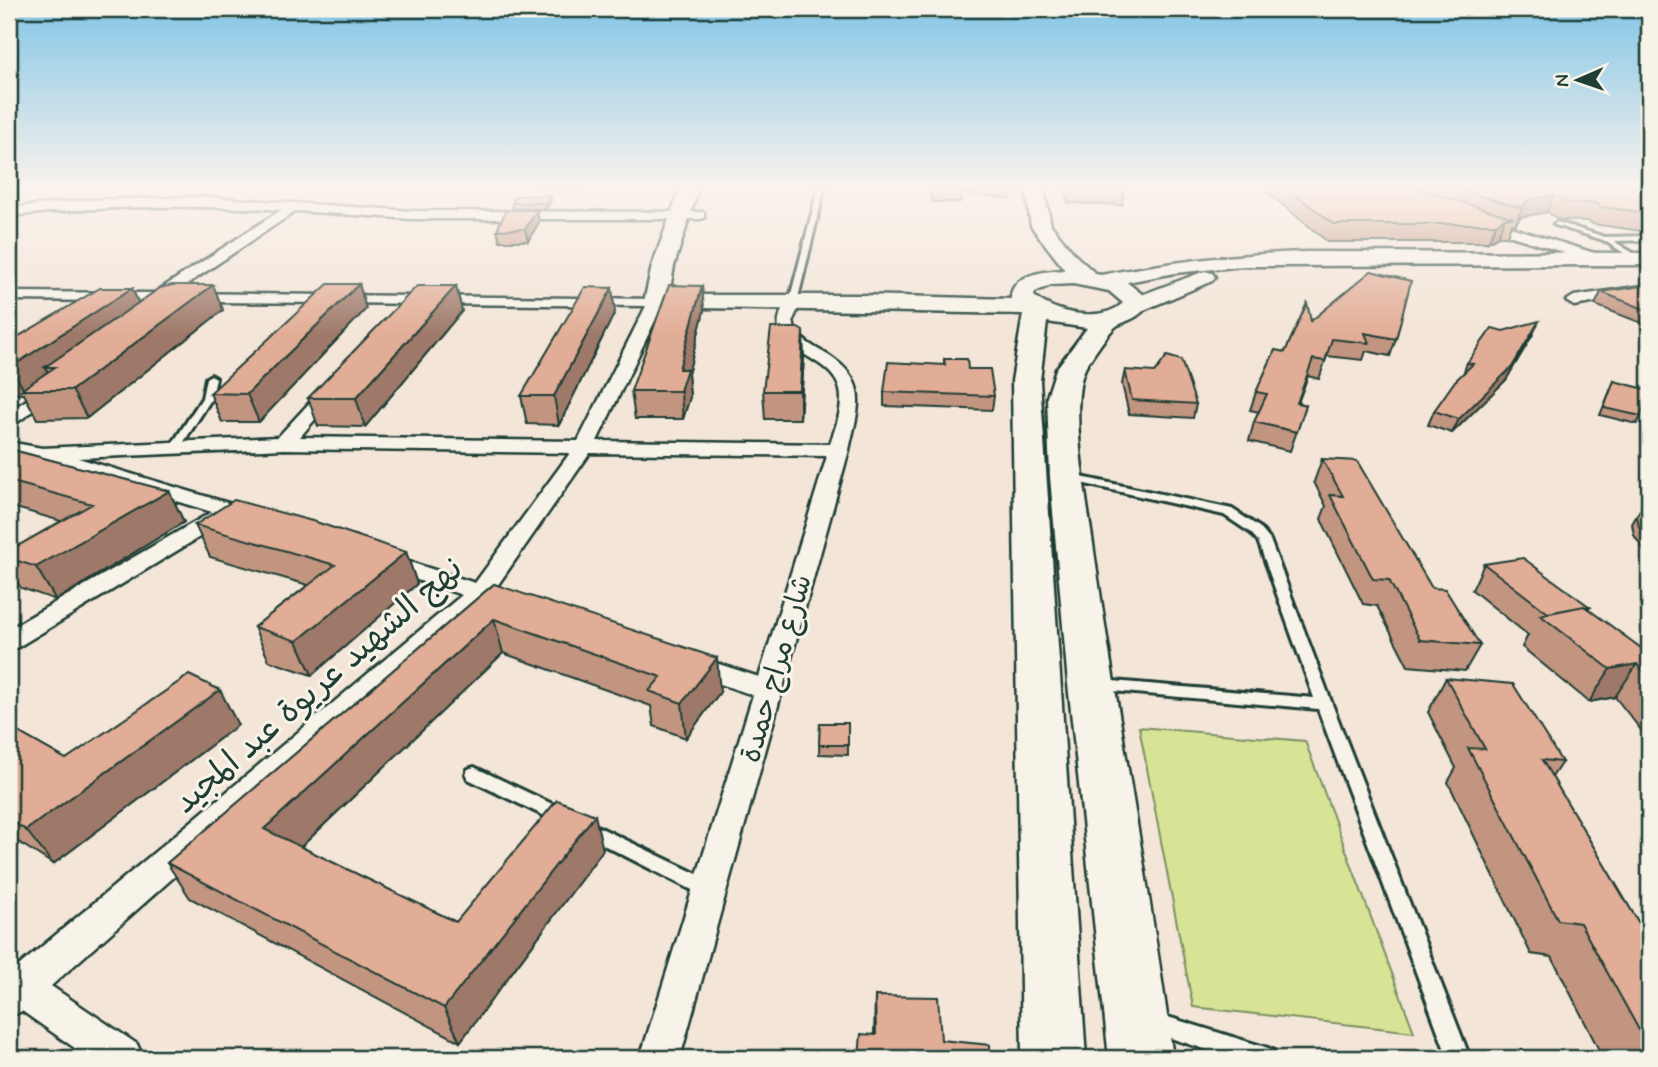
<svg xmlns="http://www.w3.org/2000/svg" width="1658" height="1067" font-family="Mynerve,'Playpen Sans Arabic',sans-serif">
<rect width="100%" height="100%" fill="#f3e5d8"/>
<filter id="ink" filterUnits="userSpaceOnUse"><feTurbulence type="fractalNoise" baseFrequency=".0143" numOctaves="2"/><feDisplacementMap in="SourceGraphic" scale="14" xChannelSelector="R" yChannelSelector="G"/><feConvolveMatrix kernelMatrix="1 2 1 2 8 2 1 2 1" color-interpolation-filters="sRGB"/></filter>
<g filter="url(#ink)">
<path fill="#d7e395" stroke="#7b9064" stroke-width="2" d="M1139 727 1305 741 1414 1032 1193 1007Z"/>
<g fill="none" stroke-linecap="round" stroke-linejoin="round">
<defs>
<path id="lane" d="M819 186H825L797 302 793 304 789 302Z
M1557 222 1605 237 1649 236V240L1613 241 1640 257V261H1637L1603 240 1555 225 1554 224Z
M211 375 216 378 212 398 178 451H170L169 449 202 398 206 378Z
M1067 474 1232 509 1259 527 1270 540 1332 704 1470 1058H1448L1318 709 1101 690 1096 689 1094 685 1096 681 1101 680 1314 698 1258 541 1251 533 1224 515 1063 479 1061 477Z
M474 767 567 811 570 816 567 821 561 823 555 821 468 779 466 774 468 769Z
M584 820 716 883 718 889 716 895 709 897 702 895 578 832 575 827 578 822Z
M1155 1013 1265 1047 1273 1050 1276 1058H1232L1155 1033 1148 1030 1145 1023 1148 1016Z"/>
<path id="street" d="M203 197 413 211 704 212V218L700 219H413L296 211 174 293 661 299 664 302 597 441 830 444C835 428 844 407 840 390 830 349 752 354 788 299L793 297 801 302 793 320 795 331C805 343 818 349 831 357 871 384 857 411 849 450L680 1058H640L753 695 681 671 677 664 681 657 691 655 759 677 827 456 590 453 495 589 502 596 499 602H484L51 986 137 1044 143 1058H89L22 1011 9 1017V974L462 595 375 566 371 561 375 556 383 554 391 556 475 583 570 453 284 449 78 458 258 512 261 517 258 522 250 524 231 518 18 647 9 650V629L212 512 52 463 49 460 9 454V442L42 448 278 437 326 385 332 384 341 389 300 437 578 441 646 306 9 300V292L154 293 281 210C190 204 100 206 9 216V208L86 200Z
M1481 218 1604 256 1606 259 1599 263 1594 262 1477 225 1475 222Z
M1649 285V293L1574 306 1566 301 1574 296Z
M54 383 63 388 60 392 16 423 9 425V411Z"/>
<path id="secondary" d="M1307 252 1649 253V265L1244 266 1175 273 1101 287 1094 285 1090 281 1094 277 1101 275C1170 262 1237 254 1307 252Z
M1205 271 1212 273 1215 277 1212 281 1144 310H1128L1125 305 1128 300Z"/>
<path id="primary" d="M681 186H699L674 266 669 295H860L1011 299C1010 274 1045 271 1065 270L1031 226 1025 186H1043L1051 225 1076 256 1096 274 1124 280 1147 298 1148 305C1140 317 1131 319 1118 325 1111 328 1087 363 1084 371 1069 407 1087 503 1093 544 1117 716 1150 887 1173 1058H1109L1068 684 1050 477 1047 397 1056 369 1087 328 1047 322 1040 381 1086 1058H1022L1012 381 1023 314 647 307 644 302 652 266ZM1073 284 1109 291 1123 303C1102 323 1055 314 1034 296L1035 292 1051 285Z"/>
</defs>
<use href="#lane" stroke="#1f3d34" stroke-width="6"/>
<use href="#street" stroke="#1f3d34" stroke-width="5"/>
<use href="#secondary" stroke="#1f3d34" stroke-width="5"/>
<use href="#primary" stroke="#1f3d34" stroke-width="5"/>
<use href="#lane" fill="#f7f3e8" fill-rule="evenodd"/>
<use href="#street" fill="#f7f3e8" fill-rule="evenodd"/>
<use href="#secondary" fill="#f7f3e8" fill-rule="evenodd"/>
<use href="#primary" fill="#f7f3e8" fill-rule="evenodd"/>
</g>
<path fill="#c29581" stroke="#1f3d34" stroke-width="2" d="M540 186H630V188L540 189Z
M929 186H1012L1011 199 961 193 960 202H932Z
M1063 186H1123L1124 189 1122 205 1068 203Z
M1270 186H1649V232L1593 224 1587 221 1560 220 1547 212 1520 217 1515 225 1511 224 1507 236H1498L1488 242H1328L1268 193Z
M550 195 551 200 546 209H513L512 203Z
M539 222 528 241H500L497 230Z
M359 284 366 309 259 422H222L210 393Z
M213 285 223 310 87 418 37 419 24 394H9V342L139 303Z
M1649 285V323L1644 324 1595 305 1601 292Z
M456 286 462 311 365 427 318 426 308 398Z
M702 286 704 311 688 374 690 397 683 419H635L631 391Z
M615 312 559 425 527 424 521 396Z
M1311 321 1396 339 1390 356 1366 351 1363 360 1327 356 1319 379 1308 376 1298 403 1306 405 1290 451 1249 441 1254 422 1259 412 1250 410 1256 392Z
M1503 331 1533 334 1506 380 1452 433 1428 425 1434 411 1463 374 1467 363Z
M804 357 800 419H765L763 391Z
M944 359 968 369 994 396 992 410 884 406V392L944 365Z
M1125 370 1196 404 1193 418 1129 414 1122 384Z
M1614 381 1641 416 1637 424 1600 415Z
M9 449 169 491 184 522 56 600 21 588 9 569V551L61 521 9 506Z
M1322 459 1480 645 1465 671 1408 666 1377 606 1363 604 1321 519 1326 506 1314 482Z
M1649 494V558L1634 535 1632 524Z
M195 525 406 552 417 584 312 675 269 661 254 627 308 585 210 557Z
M1484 564 1590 607 1588 610 1649 654V740L1615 697 1589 702 1522 647 1528 635 1472 590Z
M494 584 720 692 686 738 654 726 651 706 503 653 301 847 456 922 603 850 460 1042 190 898 167 863Z
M1446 678 1562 762 1552 777 1649 940V1058H1603L1552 957 1531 954 1448 782 1456 768 1428 712Z
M820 723H848V755L819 754Z
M238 725 53 864 9 836V727L66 759Z
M875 996 941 1040 874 1035Z"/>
<path fill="#9e7969" stroke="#1f3d34" stroke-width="2" d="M550 195 551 200 546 209 545 203Z
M1554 195 1547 212 1520 217 1515 225 1522 208 1527 200Z
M537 210 539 222 528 241 525 229Z
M1505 218 1498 236 1488 242 1496 224Z
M359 284 366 309 259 422 247 394Z
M213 285 223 310 87 418 72 390Z
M456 286 462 311 365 427 356 398Z
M702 286 704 311 688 374 690 397 683 419 679 369Z
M132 288 143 313 55 367H45L51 378 24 390 11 367Z
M612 288 615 312 559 425 554 396Z
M1649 314V323L1644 324Z
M1539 321 1533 334 1506 380 1452 433 1459 419Z
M803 331 804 357 800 419V391Z
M169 491 184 522 56 600 36 567Z
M406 552 417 584 312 675 297 641Z
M494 619 503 653 283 864 264 829Z
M717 658 720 692 686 738 682 703Z
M1637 664 1615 697 1589 702 1610 669Z
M220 690 238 725 53 864 26 830Z
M595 815 603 850 460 1042 444 1008Z"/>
<path fill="#e2ad96" stroke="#1f3d34" stroke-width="2" d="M932 186H961V188H933Z
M1070 186H1123L1124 189 1070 187Z
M1284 186H1409L1514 218H1505L1496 224H1334Z
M1446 186H1649V213L1601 207 1595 203H1568L1554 195 1527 200 1522 208Z
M550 195 545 203H512L515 196Z
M506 210H537L525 229 497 230Z
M1371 271 1411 281 1396 339 1365 333 1369 343 1332 339 1325 361 1313 359 1297 403 1306 405 1297 432 1254 422 1267 394 1256 392 1275 350 1285 352 1307 303 1311 321Z
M328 284H359L247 394 210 393Z
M172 285H213L72 390H21L55 367H45L160 288Z
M669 285 702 286 679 369H687L680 391H631Z
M1649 285V311L1601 292Z
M417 286H456L356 398H308Z
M585 287 612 288 554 396H521Z
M100 288H132L11 367H9V342Z
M1539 321 1512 367 1459 419 1434 411 1455 381 1473 364 1467 363 1492 328 1503 331Z
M771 328H798L803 331 800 391H763Z
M1167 356 1181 360 1196 404 1132 400 1125 370 1155 372Z
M944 359H967L968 369H990L994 396 884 392 888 362 945 365Z
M1614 381 1649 390 1641 416 1604 408Z
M9 449 169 491 36 567 9 558V551L92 504 9 481Z
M1322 459 1357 461 1432 588 1445 589 1480 645 1420 640 1389 580 1373 579 1330 495 1343 496Z
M1649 495V542L1639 527 1637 516Z
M234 500 316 522 406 552 297 641 254 627 335 565 195 525Z
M1523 558 1590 607H1585L1584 606 1548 613 1484 564Z
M494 584 717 658 682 703 649 691 661 677 494 619 264 829 456 922 557 800 595 815 444 1008 167 863Z
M1584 606 1649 654V678L1637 664 1610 669 1540 615Z
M189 675 220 690 26 830 9 819V727L66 759Z
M1446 678 1513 684 1562 762 1542 760 1649 940V1048L1580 923 1558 920 1468 748 1485 749Z
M820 723H848V745H819Z
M875 996 938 997 941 1040 990 1045V1058H859L861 1034 876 1035Z"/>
</g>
<linearGradient id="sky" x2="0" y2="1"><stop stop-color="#83c5e6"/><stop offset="0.56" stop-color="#faf3ed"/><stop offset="1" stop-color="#faf3ed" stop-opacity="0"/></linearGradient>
<rect width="1658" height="335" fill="url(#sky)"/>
<g text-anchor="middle" stroke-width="6" stroke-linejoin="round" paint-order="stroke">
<g font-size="28" fill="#1f3d34" stroke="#f7f3e8">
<text transform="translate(775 668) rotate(-74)" y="10">شارع مراح حمدة</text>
</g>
<g font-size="33" fill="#1f3d34" stroke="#f7f3e8">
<text transform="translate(317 684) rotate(-41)" y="12">نهج الشهيد عريوة عبد المجيد</text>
</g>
</g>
<rect width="1658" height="1067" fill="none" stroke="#f7f3e8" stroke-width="35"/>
<rect x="18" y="18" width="1623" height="1032" fill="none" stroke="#1f3d34" stroke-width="2.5" filter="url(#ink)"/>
<g transform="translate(1578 80) rotate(268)" stroke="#f7f3e8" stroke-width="5" paint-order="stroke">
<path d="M0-5L12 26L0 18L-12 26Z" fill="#1f3d34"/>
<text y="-10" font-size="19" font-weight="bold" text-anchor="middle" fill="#1f3d34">N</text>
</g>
</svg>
